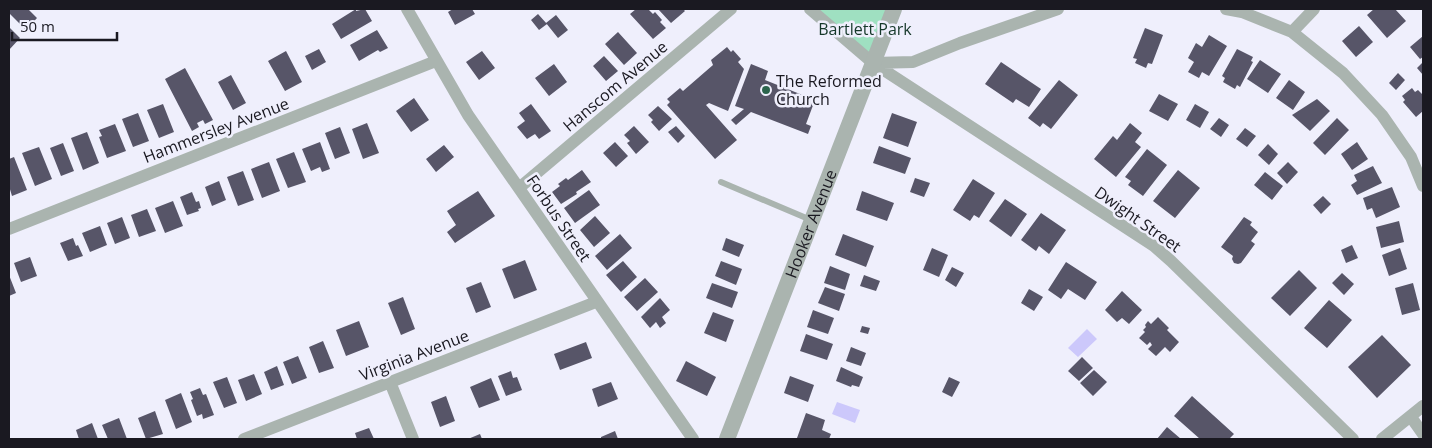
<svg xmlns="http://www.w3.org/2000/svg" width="1432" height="448" font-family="'Open Sans',sans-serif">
<rect width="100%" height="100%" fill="#efeffc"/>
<path fill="#9fe0c1" d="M810 9H894L873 63Z"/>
<path fill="#ccc8fb" d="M1087 329 1097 339 1078 357 1068 348Z
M837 402 860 410 855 423 832 414Z"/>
<path fill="#575568" d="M9 9H28L37 18 26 30 9 13Z
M356 9V11L365 9 372 21 341 39 332 24Z
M453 9H472L475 14 455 25 448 12Z
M636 9H648L653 14 655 12 662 20 660 22 666 28 653 39 630 14Z
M658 9H683L685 11 671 23Z
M1374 9H1395L1406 21 1387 38 1367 15Z
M538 14 547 24 539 30 531 20Z
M556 15 568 30 558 38 546 23Z
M1359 26 1373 42 1356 57 1342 41Z
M9 27 20 38 9 50Z
M1145 28 1163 35 1152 64 1148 63 1146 68 1135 63 1137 59 1133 58Z
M377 30 388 48 380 52 378 50 359 61 350 45Z
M618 32 637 53 624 65 605 44Z
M1209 35 1227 46 1209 76 1202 72 1199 78 1188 72 1194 62 1188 58 1196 43 1202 47Z
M1423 36V57L1420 59 1410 47Z
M727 47 731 52 733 50 741 59 738 62 744 69 728 111 709 103 706 105 737 140 715 159 667 105 670 102 667 99 680 88 683 91 713 65 711 60Z
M319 49 326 62 312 70 305 56Z
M1237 49 1253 57 1251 61 1253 62 1240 87 1237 85 1235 89 1223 82 1225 78 1222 76Z
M286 51 302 82 285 91 268 61Z
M482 51 495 68 479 80 466 62Z
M604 56 618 71 606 81 593 66Z
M1260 60 1281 74 1268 93 1247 79Z
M1001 62 1041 89 1029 107 1016 99 1013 103 985 84Z
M1423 62V75L1417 68Z
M554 64 567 82 549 96 535 78Z
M751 64 768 71 765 80 815 100 806 124 811 126 808 134 751 112 736 125 731 120 744 109 735 106Z
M185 68 213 120 205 124 203 120 197 123 199 127 192 131 165 79Z
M1398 73 1405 80 1396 90 1389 83Z
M231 75 246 103 233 110 218 82Z
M1059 80 1078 95 1051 129 1043 123 1040 127 1028 118Z
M1289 80 1305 92 1293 110 1276 98Z
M1412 88 1415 92 1418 90 1422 94 1423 93V111L1416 117 1403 102 1405 100 1402 96Z
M1159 94 1178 104 1168 121 1149 111Z
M414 98 429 120 411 132 396 111Z
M1317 99 1330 111 1310 131 1292 115Z
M163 104 174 132 159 138 147 110Z
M531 104 551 131 539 139 535 134 527 139 517 127 525 121 519 113Z
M1195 104 1209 112 1200 128 1186 120Z
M658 106 672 119 659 131 651 122 653 120 648 115Z
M138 113 149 141 133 147 122 119Z
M892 113 917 122 908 147 883 138Z
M1219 118 1229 125 1221 137 1210 129Z
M1337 118 1349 130 1325 155 1313 143Z
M367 123 379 153 363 159 352 129Z
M1130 123 1142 133 1135 142 1141 147 1116 177 1094 159 1113 136 1117 140Z
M115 124 126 151 107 158 99 137 102 136 99 130Z
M634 126 649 142 636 154 627 143 630 141 624 135Z
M676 126 685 136 678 143 668 132Z
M340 127 350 153 335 159 325 133Z
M1245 128 1256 136 1247 147 1236 139Z
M87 132 99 163 83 170 71 138Z
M320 142 330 169 322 172 320 167 311 171 302 149Z
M615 142 628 156 616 167 603 153Z
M1357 142 1368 159 1352 170 1341 154Z
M63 143 74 171 61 176 50 148Z
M1268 144 1278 154 1269 165 1258 155Z
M444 145 454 157 436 172 426 159Z
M879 146 911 158 905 174 873 163Z
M39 147 52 179 35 186 22 153Z
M1147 149 1167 165 1143 196 1128 185 1131 181 1125 177Z
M294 152 306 182 288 188 276 159Z
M14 157 27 190 12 196 9 186V159Z
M269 162 280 191 262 198 251 169Z
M1288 162 1298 172 1287 184 1277 173Z
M1373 166 1382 183 1357 195 1351 185 1357 181 1354 175Z
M582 170 591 182 576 192 577 194 561 204 552 192 560 186 558 184 566 178 568 180Z
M1178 170 1200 188 1175 218 1153 201Z
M243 171 254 200 238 206 227 177Z
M1265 172 1283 186 1272 200 1254 185Z
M915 178 930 183 924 197 910 192Z
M973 179 995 193 979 218 974 215 970 221 953 210Z
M219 181 226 200 212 206 205 187Z
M1392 187 1400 207 1376 218 1372 208 1367 210 1363 198Z
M589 190 600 205 575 223 564 208Z
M478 191 495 216 455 243 447 232 456 225 447 211Z
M862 191 894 203 887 221 856 210Z
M192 192 196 202 199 201 201 208 198 209 199 211 187 215 180 197Z
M1323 196 1331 204 1321 214 1313 205Z
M1005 199 1027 214 1011 237 989 221Z
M173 201 183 226 165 233 155 208Z
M147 209 156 231 139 237 131 215Z
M1041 213 1066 230 1049 254 1039 246 1036 251 1021 240Z
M595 216 610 233 594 247 580 230Z
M122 217 130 238 115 244 107 223Z
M1244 217 1252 222 1250 225 1258 232 1251 241 1255 244 1241 263 1238 264 1234 263 1232 259 1233 256 1221 247Z
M1399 221 1404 242 1381 248 1376 227Z
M100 226 107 245 90 252 82 233Z
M620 234 632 248 607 270 595 256Z
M843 234 874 246 866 267 835 255Z
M73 238 76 246 78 245 83 256 68 261 60 243Z
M726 238 744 245 739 257 722 250Z
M1352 245 1358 258 1346 263 1341 250Z
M932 248 948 255 939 277 923 270Z
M1400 248 1407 269 1389 276 1382 255Z
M30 257 37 276 21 282 14 263Z
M525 260 537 290 514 299 502 269Z
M623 261 637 277 621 292 606 275Z
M721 261 742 269 736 285 715 276Z
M1066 262 1097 282 1085 300 1068 289 1061 299 1048 290Z
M830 266 850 274 845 290 824 283Z
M952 267 964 273 956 287 945 280Z
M1299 270 1317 288 1290 316 1271 298Z
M1342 273 1354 284 1344 295 1332 283Z
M9 275 16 293 9 296Z
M864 275 880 281 876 291 860 286Z
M645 278 658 292 637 311 624 297Z
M481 282 491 307 476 313 466 288Z
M712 283 738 292 732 308 706 298Z
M1413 283 1420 310 1402 315 1395 288Z
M825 287 845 294 839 311 818 303Z
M1029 289 1043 297 1034 311 1021 303Z
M1122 291 1142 310 1129 324 1122 318 1117 322 1105 310Z
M403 297 415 329 401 335 388 303Z
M660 298 670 310 662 317 666 323 660 328 656 322 650 328 641 317Z
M1329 300 1352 320 1327 348 1304 328Z
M813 310 834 318 828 334 807 327Z
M713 312 734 320 726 342 704 333Z
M1158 317 1169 328 1167 330 1179 342 1170 352 1165 347 1156 356 1148 349 1152 345 1150 342 1147 345 1139 338 1145 332 1143 330 1146 327 1145 325 1148 321 1151 324Z
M359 321 369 347 346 356 336 330Z
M862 326 870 328 868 334 860 332Z
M806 334 833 344 827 360 800 351Z
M1382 335 1411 365 1377 398 1348 367Z
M323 341 334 368 319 373 309 347Z
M586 342 592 358 560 370 554 354Z
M851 347 866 353 861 366 846 361Z
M298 356 307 378 292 384 283 362Z
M1082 357 1093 368 1079 381 1068 371Z
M686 361 716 377 707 396 676 381Z
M277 366 284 385 271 390 264 372Z
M841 367 863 377 859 387 852 385 851 387 836 381Z
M1094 370 1107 382 1093 396 1080 383Z
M511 371 513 378 517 377 522 390 506 396 498 376Z
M254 374 262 394 246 401 238 380Z
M790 376 814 385 808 402 784 393Z
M227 377 237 403 224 408 213 382Z
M949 377 960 382 952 397 942 392Z
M491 378 500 400 479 408 470 387Z
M611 382 618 399 598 407 592 389Z
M200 388 203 395 206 394 214 415 203 419 202 414 197 416 191 400 193 399 190 392Z
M181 393 192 422 176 429 165 400Z
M446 396 455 421 440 427 431 402Z
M1192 396 1234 434 1229 439H1200L1174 416Z
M155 411 163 434 146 439 138 418Z
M806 413 825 420 822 430 831 434 829 439H801L797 438Z
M119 418 127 439H108L102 425Z
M92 423 98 439H79L76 430Z
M1167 427 1181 439H1157Z
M369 428 374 439H357L355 433Z
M615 431 618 439H601V437Z
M480 434 482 439H468Z"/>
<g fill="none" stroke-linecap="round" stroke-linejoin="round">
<path stroke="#aab4af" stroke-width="6" d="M721 182 811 220"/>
<path stroke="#aab4af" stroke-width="12" d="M407 9 468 115 693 439
M810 9 873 63 1154 246 1171 261 1353 439
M1226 9 1242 12 1292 32 1343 73 1382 115 1411 157 1423 186
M1292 32 1314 9
M873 63 913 62 960 43 1058 9
M519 188 731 9
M9 229 436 61
M390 382 413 439
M1411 417 1423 434
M244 439 596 302
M1382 439 1423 406"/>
<path stroke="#aab4af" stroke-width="16" id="s1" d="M727 439 894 9"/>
</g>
<circle fill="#2b644c" stroke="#efeffc" stroke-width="2" cx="766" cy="90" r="5"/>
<g text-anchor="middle" stroke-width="5" stroke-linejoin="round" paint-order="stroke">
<g font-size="16" fill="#16382a" stroke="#efeffc">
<text x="865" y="35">Bartlett Park</text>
</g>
<g font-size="16" fill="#1a1921" stroke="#efeffc" text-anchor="start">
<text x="776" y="87">The Reformed<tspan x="776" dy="18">Church</tspan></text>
</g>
<g font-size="16" fill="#1a1921" stroke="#efeffc">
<text transform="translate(615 86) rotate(-40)" y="6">Hanscom Avenue</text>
<text transform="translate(216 130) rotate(-21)" y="6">Hammersley Avenue</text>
<text transform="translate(559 218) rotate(56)" y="6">Forbus Street</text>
<text transform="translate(1138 219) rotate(35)" y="6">Dwight Street</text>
<text dy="6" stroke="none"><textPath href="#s1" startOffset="231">Hooker Avenue</textPath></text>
<text transform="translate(414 355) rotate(-21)" y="6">Virginia Avenue</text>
</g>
</g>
<rect width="1432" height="448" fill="none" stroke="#1a1921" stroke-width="20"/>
<path d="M12 32v8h105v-8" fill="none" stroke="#1a1921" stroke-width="2.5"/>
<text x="20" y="32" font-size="15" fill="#1a1921" stroke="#efeffc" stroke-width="4" paint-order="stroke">50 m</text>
</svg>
